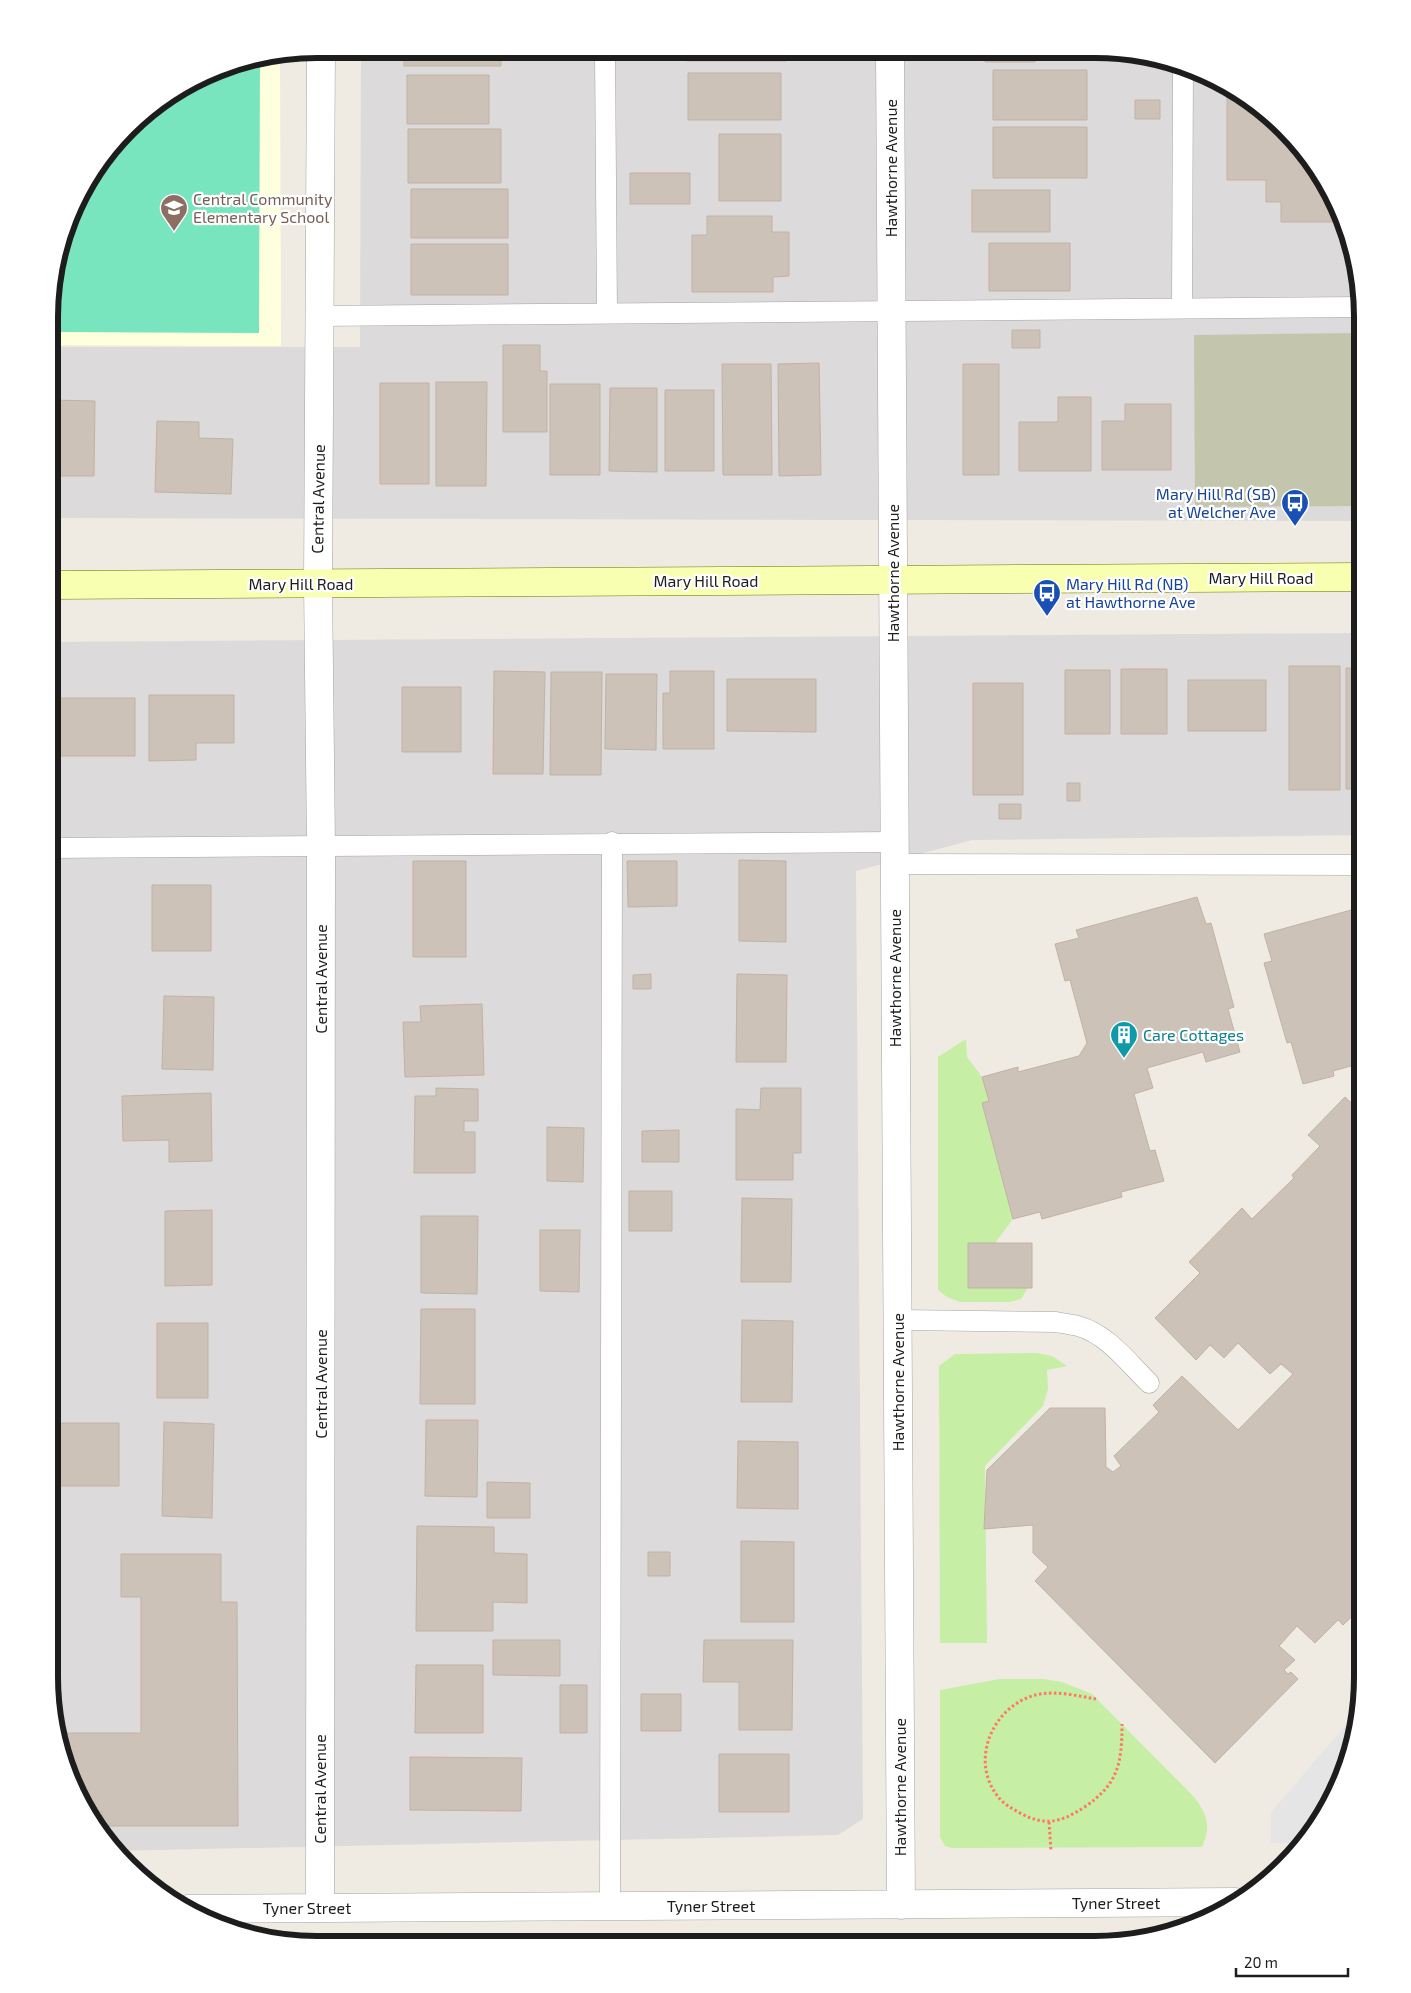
<svg xmlns="http://www.w3.org/2000/svg" width="1411" height="1993" font-family="'Exo 2',sans-serif">
<rect width="100%" height="100%" fill="#efebe2"/>
<path fill="#dcdada" d="M361 49 1130 51 1197 69 1257 104 1296 140 1335 198 1357 264 1362 316V521L51 518V347H360Z
M1362 633V835L972 840 856 871 863 1819 838 1835 114 1851 76 1795 58 1745 49 1677 50 642Z"/>
<path fill="#e9d4e4" d="M1169 1933 1095 1944 324 1942 348 1935Z"/>
<path fill="#feffdc" d="M280 55 281 346 51 345V281L85 183 140 115 230 63Z"/>
<path fill="#c4c5ad" d="M1362 333V506L1195 507 1194 335Z"/>
<path fill="#c6eea4" d="M966 1039 967 1057 982 1077 989 1101 982 1104 1013 1219 995 1243H968V1288H1028L1021 1299 1010 1302H960L947 1297 938 1290V1057Z
M1037 1353 1052 1356 1067 1366 1047 1370 1048 1389 1043 1406 985 1466 987 1643H940L939 1366 955 1354Z
M1000 1679H1043L1062 1682 1092 1694 1195 1798C1208 1816 1211 1827 1202 1847L951 1848 945 1846 940 1837V1690Z"/>
<path fill="#79e5bf" d="M260 58 259 333 51 332V281L85 183 140 115 230 63Z"/>
<path fill="#e5e5e5" d="M1359 1710 1348 1763 1317 1825 1302 1843H1271V1812Z"/>
<path fill="#ccc2b8" stroke="#c2b2a3" d="M404 49H501V66H404Z
M687 50H786V61H687Z
M985 51H1035V62H985Z
M993 70H1087V120H993Z
M688 73H781V120H688Z
M407 75H489V124H407Z
M1227 87 1257 104 1296 140 1335 198 1343 222H1281V202H1266V180H1227Z
M1135 100H1160V119H1135Z
M993 127H1087V178H993Z
M408 129H501V183H408Z
M719 134H781V201H719Z
M630 173H690V204H630Z
M411 189H508V238H411Z
M972 190H1050V232H972Z
M707 216H772V232H789V276L773 277V292H692V235H707Z
M989 243H1070V291H989Z
M411 244H508V295H411Z
M1012 330H1040V348H1012Z
M503 345H540V371H547V432H503Z
M819 363 821 475 779 476 778 364Z
M722 364H771L772 475H723Z
M963 364H999V475H963Z
M436 382H487L486 486H436Z
M380 383H429V484H380Z
M550 384H600V475H550Z
M610 388H657V472L609 471Z
M665 390H714V471H665Z
M1058 397H1091V471H1019V422H1058Z
M51 400 95 401 94 476H51Z
M1125 404H1171V470H1102V421H1125Z
M157 421 199 422V438L233 439 231 494 155 492Z
M1289 666H1340V790H1289Z
M1346 668H1362V789H1346Z
M1121 669H1167V734H1121Z
M1065 670H1110V734H1065Z
M494 671 545 672 543 774H493Z
M670 671H714V749H663V693H670Z
M551 672H602L601 775H550Z
M606 674H657L656 750 605 749Z
M727 679H816V732L727 731Z
M1188 680H1266V731H1188Z
M973 683H1023V795H973Z
M402 687H461V752H402Z
M149 695H234V743H196V760L149 761Z
M50 698H135V756H50Z
M1067 783H1080V801H1067Z
M999 804H1021V819H999Z
M739 860 786 861V942L739 941Z
M413 861H466V957H413Z
M627 861H677V906L628 907Z
M152 885H211V951H152Z
M1197 897 1206 924 1211 923 1234 1007 1228 1009 1240 1052 1206 1062 1203 1052 1147 1068 1153 1088 1134 1094 1150 1151 1155 1150 1164 1181 1121 1192 1122 1197 1042 1219 1040 1212 1013 1219 982 1103 989 1101 982 1077 1018 1067V1072L1079 1056 1087 1043 1070 980 1065 981 1055 944 1079 938 1076 930Z
M1362 907V1063L1333 1071 1334 1076 1303 1084 1291 1042 1287 1043 1264 963 1272 961 1264 934Z
M651 974V989H633V975Z
M737 974 787 975 786 1062H736Z
M164 996 214 997 213 1070 162 1069Z
M482 1004 484 1075 405 1077 403 1022H421L420 1006Z
M436 1088 478 1089V1121H464V1132H475V1173H414L415 1096H436Z
M761 1088H801V1153H793V1180H736V1109L760 1110Z
M211 1093 212 1161 169 1162V1140L123 1141 122 1096Z
M1345 1097 1358 1109 1362 1105V1505L1351 1515 1362 1526V1607L1343 1625 1338 1620 1315 1643 1297 1626 1279 1646 1295 1660 1284 1670 1288 1674 1291 1672 1298 1679 1215 1763 1035 1581 1048 1567 1033 1553V1525L984 1529 987 1470 1050 1408H1105L1106 1467 1113 1472 1121 1466 1114 1456 1159 1412 1153 1405 1182 1376 1238 1430 1293 1374 1281 1364 1270 1374 1238 1343 1224 1358 1210 1345 1196 1360 1155 1318 1200 1273 1189 1262 1242 1208 1252 1219 1294 1178 1292 1175 1320 1146 1308 1135Z
M547 1127 584 1128 583 1182 547 1181Z
M679 1130V1162H642V1131Z
M629 1191H672V1231H629Z
M742 1198 792 1199 791 1282H741Z
M212 1210V1285L165 1286V1211Z
M421 1216H478L477 1294 421 1293Z
M540 1230H580L579 1292 540 1291Z
M968 1243H1032V1288H968Z
M421 1309H475V1404H420Z
M742 1320 793 1321 792 1402H741Z
M157 1323H208V1398H157Z
M426 1420H478L477 1497 425 1496Z
M164 1422 214 1424 212 1518 162 1516Z
M56 1423H119V1486H56Z
M738 1441 798 1442V1509L737 1508Z
M487 1482 530 1483V1518H487Z
M417 1526 494 1527V1553L527 1554V1603L493 1602V1631H416Z
M741 1541 794 1542V1622H741Z
M648 1552H670V1576H648Z
M121 1554H221V1602H237L238 1826H102V1812H88L76 1795 63 1759V1733H141V1597H121Z
M493 1640H560V1676L493 1675Z
M704 1640H793L792 1730H739V1682H703Z
M416 1665H483V1733H415Z
M560 1685H587V1733H560Z
M641 1694H681V1731H641Z
M719 1754H789V1812H719Z
M410 1757 522 1758 521 1811 410 1810Z"/>
<g fill="none" stroke-linecap="round" stroke-linejoin="round">
<defs>
<path id="lane" d="M605 50 607 313
M1182 309 1183 65
M320 316 1361 307
M50 848 894 842
M895 864 1362 865
M898 1320 1055 1322C1062 1323 1071 1324 1078 1326 1107 1334 1128 1362 1149 1383
M610 1907 612 842"/>
<path id="street" d="M890 50 901 1905
M320 1908 321 846 318 584 321 49
M188 1909 1235 1902"/>
<path id="secondary" d="M51 585 1362 577"/>
</defs>
<use href="#lane" stroke="#a4a4a4" stroke-width="21"/>
<use href="#street" stroke="#a4a4a4" stroke-width="29"/>
<use href="#secondary" stroke="#687900" stroke-width="29"/>
<path stroke="#ff7864" stroke-width="3" stroke-dasharray="2.5 2.5" stroke-linecap="butt" d="M1096 1699C1078 1696 1058 1691 1040 1694 996 1702 969 1756 996 1794 1002 1803 1011 1808 1020 1813 1044 1826 1060 1823 1083 1808 1118 1785 1122 1764 1122 1724
M1049 1822 1051 1851"/>
<use href="#lane" stroke="#fff" stroke-width="20"/>
<use href="#street" stroke="#fff" stroke-width="28"/>
<use href="#secondary" stroke="#f8ffb1" stroke-width="28"/>
</g>
<defs>
<symbol id="school-pin" viewBox="-11 -11 22 30"><path d="M0 17L-7.5 6A9.5 9.5 0 1 1 7.5 6Z" fill="#8d6e63" stroke="#fff"/><path d="M0-5L7-2L0 1L-7-2ZM-4 1L0 2.5L4 1V4Q0 6-4 4Z" fill="#fff"/></symbol>
<symbol id="bus-pin" viewBox="-11 -11 22 30"><path d="M0 17L-7.5 6A9.5 9.5 0 1 1 7.5 6Z" fill="#1a4fb4" stroke="#fff"/><path d="M-5-6H5V4H4V6H2V4H-2V6H-4V4H-5ZM-3.5-4V0h7V-4ZM-3.5 1.2v1.5H-2V1.2ZM2 1.2v1.5H3.5V1.2Z" fill="#fff"/></symbol>
<symbol id="building-pin" viewBox="-11 -11 22 30"><path d="M0 17L-7.5 6A9.5 9.5 0 1 1 7.5 6Z" fill="#0f9aa8" stroke="#fff"/><path d="M-4-6H4V6H1V3H-1V6H-4ZM-2.5-4.3h1.7v1.8h-1.7ZM.8-4.3h1.7v1.8H.8ZM-2.5-1h1.7V.8h-1.7ZM.8-1h1.7V.8H.8Z" fill="#fff"/></symbol>
</defs>
<g fill-rule="evenodd">
<use href="#school-pin" x="158" y="192" width="32" height="43"/>
<use href="#bus-pin" x="1279" y="487" width="32" height="43"/>
<use href="#bus-pin" x="1031" y="577" width="32" height="43"/>
<use href="#building-pin" x="1108" y="1019" width="32" height="43"/>
</g>
<g text-anchor="middle" stroke-width="4.5" stroke-linejoin="round" paint-order="stroke">
<g font-size="16" fill="#1d1d1d" stroke="#fff">
<text transform="translate(891 168) rotate(-90)" y="6">Hawthorne Avenue</text>
<text transform="translate(318 499) rotate(-89)" y="6">Central Avenue</text>
<text transform="translate(893 573) rotate(-90)" y="6">Hawthorne Avenue</text>
<text x="1261" y="584">Mary Hill Road</text>
<text x="706" y="587">Mary Hill Road</text>
<text x="301" y="590">Mary Hill Road</text>
<text transform="translate(895 978) rotate(-90)" y="6">Hawthorne Avenue</text>
<text transform="translate(321 979) rotate(-90)" y="6">Central Avenue</text>
<text transform="translate(898 1382) rotate(-90)" y="6">Hawthorne Avenue</text>
<text transform="translate(321 1384) rotate(-90)" y="6">Central Avenue</text>
<text transform="translate(900 1787) rotate(-90)" y="6">Hawthorne Avenue</text>
<text transform="translate(320 1789) rotate(-90)" y="6">Central Avenue</text>
<text x="1116" y="1909">Tyner Street</text>
<text x="711" y="1912">Tyner Street</text>
<text x="307" y="1914">Tyner Street</text>
</g>
<g font-size="16" fill="#785e54" stroke="#fff" text-anchor="start">
<text x="193" y="205">Central Community<tspan x="193" dy="18">Elementary School</tspan></text>
</g>
<g font-size="16" fill="#164399" stroke="#fff" text-anchor="end">
<text x="1276" y="500">Mary Hill Rd (SB)<tspan x="1276" dy="18">at Welcher Ave</tspan></text>
<text x="1066" y="590" text-anchor="start">Mary Hill Rd (NB)<tspan x="1066" dy="18">at Hawthorne Ave</tspan></text>
</g>
<g font-size="16" fill="#0d838f" stroke="#fff" text-anchor="start">
<text x="1143" y="1041">Care Cottages</text>
</g>
</g>
<path d="M0 0H1411V1993H0ZM317 58H1095A259 259 0 0 1 1354 317V1677A259 259 0 0 1 1095 1936H317A259 259 0 0 1 58 1677V317A259 259 0 0 1 317 58Z" fill="#fff" fill-rule="evenodd"/>
<path fill="none" stroke="#1d1d1d" stroke-width="6" d="M317 58H1095A259 259 0 0 1 1354 317V1677A259 259 0 0 1 1095 1936H317A259 259 0 0 1 58 1677V317A259 259 0 0 1 317 58Z"/>
<path d="M1236 1968v8h112v-8" fill="none" stroke="#1d1d1d" stroke-width="2.5"/>
<text x="1244" y="1968" font-size="15" fill="#1d1d1d" stroke="#ffffff" stroke-width="4" paint-order="stroke">20 m</text>
</svg>
